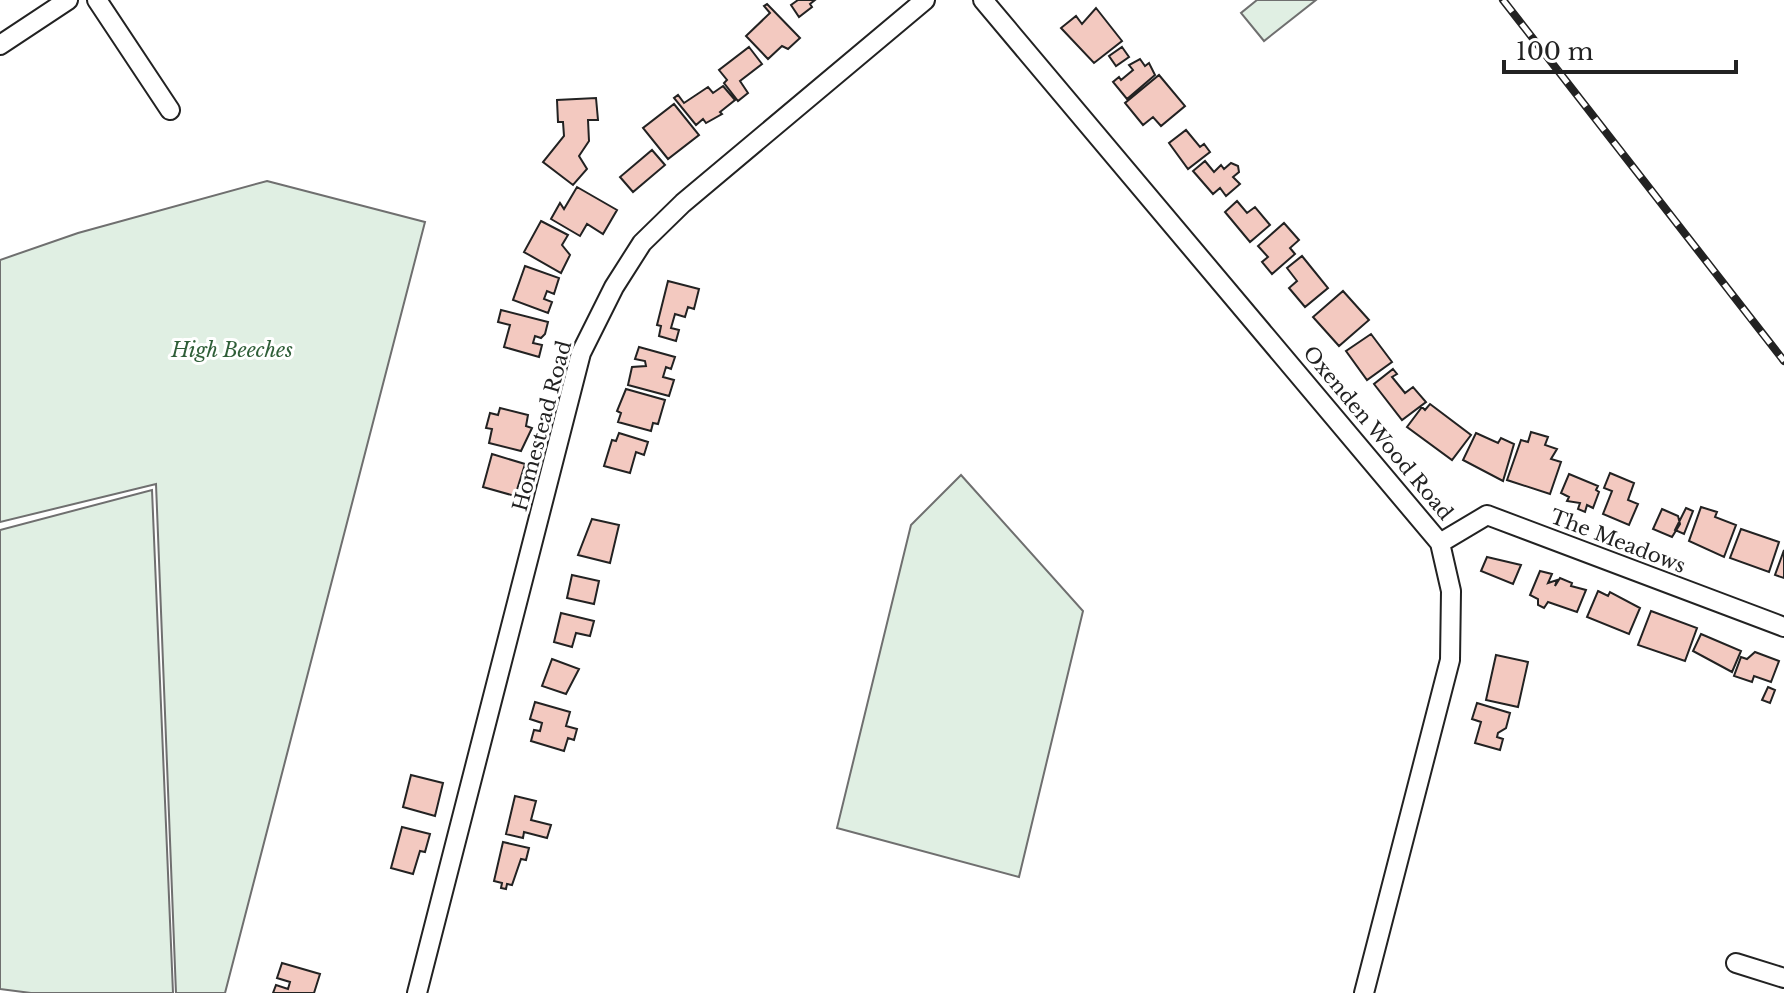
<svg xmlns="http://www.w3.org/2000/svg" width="1784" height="993" font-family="'Libre Baskerville',serif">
<rect width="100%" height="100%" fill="#fff"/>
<path fill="#e0efe3" stroke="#6f6f6f" stroke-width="2" d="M1257 0H1316L1264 41 1241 13Z
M267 181 425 222 225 993H176L156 484 0 522V260L78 233Z
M961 475 1083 611 1019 877 837 828 911 525Z
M152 490 173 993H31L0 989V530Z"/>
<path fill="#f3c9c0" stroke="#222" stroke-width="2" d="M798 0H815L810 4 812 7 799 17 791 5Z
M767 4 800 38 788 49 782 46 768 59 746 36 770 13 764 6Z
M1096 8 1122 41 1094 63 1061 28 1076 16 1082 24Z
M749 47 762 64 740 81 748 93 738 101 724 83 727 80 719 70Z
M1122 47 1129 57 1116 66 1109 56Z
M1140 59 1145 66 1149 63 1155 75 1127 99 1113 82 1119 77 1121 80 1133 70 1129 65Z
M1159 75 1185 106 1161 126 1153 117 1143 125 1125 103Z
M723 86 735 100 720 112 722 114 706 123 703 119 696 125 674 98 678 95 684 103 708 87 713 93Z
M596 98 598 120H588L589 141 579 156 587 169 573 185 543 162 564 136 563 122H558L557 100Z
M674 104 699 135 668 159 643 128Z
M1186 130 1200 147 1204 144 1210 152 1188 169 1169 143Z
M652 150 665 165 633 192 620 177Z
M1205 161 1214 172 1221 165 1224 169 1231 163 1238 166 1239 172 1233 177 1240 184 1226 196 1220 188 1213 194 1193 171Z
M577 187 617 210 603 234 587 224 580 236 551 219 560 203 564 209Z
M1237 201 1247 213 1255 207 1270 225 1250 242 1225 212Z
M541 221 568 235 562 245 570 255 561 273 524 252Z
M1284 223 1299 240 1290 248 1295 254 1272 274 1262 262 1268 257 1258 246Z
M1302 256 1328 288 1305 307 1289 288 1297 281 1287 268Z
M525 266 559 278 554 294 547 291 544 299 552 302 548 313 513 300Z
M668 281 699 289 694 309 688 307 685 317 675 314 671 328 679 330 676 341 659 336 661 326 657 325Z
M1343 291 1369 320 1339 346 1313 317Z
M501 310 548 322 545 334 541 338 535 336 533 343 542 345 539 357 504 347 510 325 498 322Z
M1371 334 1392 362 1367 380 1346 351Z
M639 347 675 357 671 369 666 367 663 377 674 380 669 396 628 385 632 367 646 366 645 361 635 359Z
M1393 369 1397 374 1392 377 1405 393 1413 387 1426 402 1402 420 1374 384Z
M626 389 665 400 658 424 653 423 651 431 618 422 621 413 617 411Z
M1430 404 1471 435 1452 460 1407 427 1422 407 1425 410Z
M500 408 528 415 526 426 532 428 521 451 489 443 492 429 486 428 490 413 498 415Z
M1531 432 1548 437 1545 445 1557 449 1551 459 1561 462 1550 494 1507 480 1521 440 1528 442Z
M619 433 648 442 644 455 636 452 630 473 604 466 612 440 616 441Z
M1476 433 1498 443 1501 438 1514 444 1503 481 1463 460Z
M492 454 525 464 515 496 483 487Z
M1610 473 1634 483 1628 500 1638 504 1629 525 1603 514 1612 491 1604 488Z
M1569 474 1598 486 1596 490 1599 492 1593 508 1587 505 1585 512 1578 509 1580 503 1567 501 1569 497 1561 493Z
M1701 507 1717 512 1715 517 1736 525 1724 557 1689 541Z
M1686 508 1693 511 1684 534 1675 530Z
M1662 509 1678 516 1680 524 1672 537 1653 529Z
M592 519 619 525 610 563 578 555Z
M1741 529 1779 542 1769 572 1730 558Z
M1784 550V578L1775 575Z
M1487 557 1521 565 1513 584 1481 571Z
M1540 571 1552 574 1548 583 1557 580 1555 586 1560 578 1572 583 1571 586 1586 590 1577 612 1548 602 1544 608 1538 605V599L1530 595Z
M572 575 599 581 594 604 567 598Z
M1598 591 1608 596 1610 592 1640 608 1629 634 1587 617Z
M1651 611 1697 628 1685 661 1638 645Z
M561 613 594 621 590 636 576 633 572 647 554 642Z
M1701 634 1741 651 1732 672 1693 651Z
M1755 652 1779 661 1771 682 1754 676 1752 682 1734 676 1741 657 1747 659Z
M1496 655 1528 662 1518 707 1486 700Z
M552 659 579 669 566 694 542 686Z
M1768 687 1775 690 1770 703 1762 700Z
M535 702 570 712 566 726 577 729 574 740 568 738 564 751 531 741 534 730 540 731 542 723 530 719Z
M1477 703 1510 713 1506 728 1498 733 1497 737 1503 739 1500 750 1475 743 1481 722 1472 719Z
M411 775 443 783 435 816 403 807Z
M515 796 536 801 531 820 551 825 547 838 524 832 523 838 506 834Z
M402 827 430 834 425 852 420 851 413 874 391 868Z
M503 842 529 848 526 860 521 859 512 885 507 884 506 889 501 888 502 883 494 881Z
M282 963 320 974 314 993H273L276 985 288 989 290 982 277 978Z"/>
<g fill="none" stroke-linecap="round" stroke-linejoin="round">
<defs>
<path id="minor" d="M97 0 170 110
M983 0 1440 543 1451 591 1450 660 1364 993
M0 45 68 0
M1440 543 1487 515 1784 627
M1736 963 1784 978
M417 993 581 353 614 287 642 243 683 203 925 0"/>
</defs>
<use href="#minor" stroke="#222" stroke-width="22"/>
<use href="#minor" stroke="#fff" stroke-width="18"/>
<defs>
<path id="rail" d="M1503 0 1784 361"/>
</defs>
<use href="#rail" stroke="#222" stroke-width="8"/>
<use href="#rail" stroke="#fff" stroke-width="5" stroke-dasharray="15" stroke-linecap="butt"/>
</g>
<g text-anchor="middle" stroke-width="6" stroke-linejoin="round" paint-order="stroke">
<g font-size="20" font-style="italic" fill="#2f5e38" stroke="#fff">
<text x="232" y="357">High Beeches</text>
</g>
<g font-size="20" fill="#222" stroke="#fff">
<text transform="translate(542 426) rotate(-75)" y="7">Homestead Road</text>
<text transform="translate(1378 433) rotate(50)" y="7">Oxenden Wood Road</text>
<text transform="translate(1618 541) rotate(21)" y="7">The Meadows</text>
</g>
</g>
<path d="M1504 60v12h232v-12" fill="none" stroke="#222222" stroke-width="4"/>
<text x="1516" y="60" font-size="24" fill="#222222" stroke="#ffffff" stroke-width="6" paint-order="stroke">100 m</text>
</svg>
